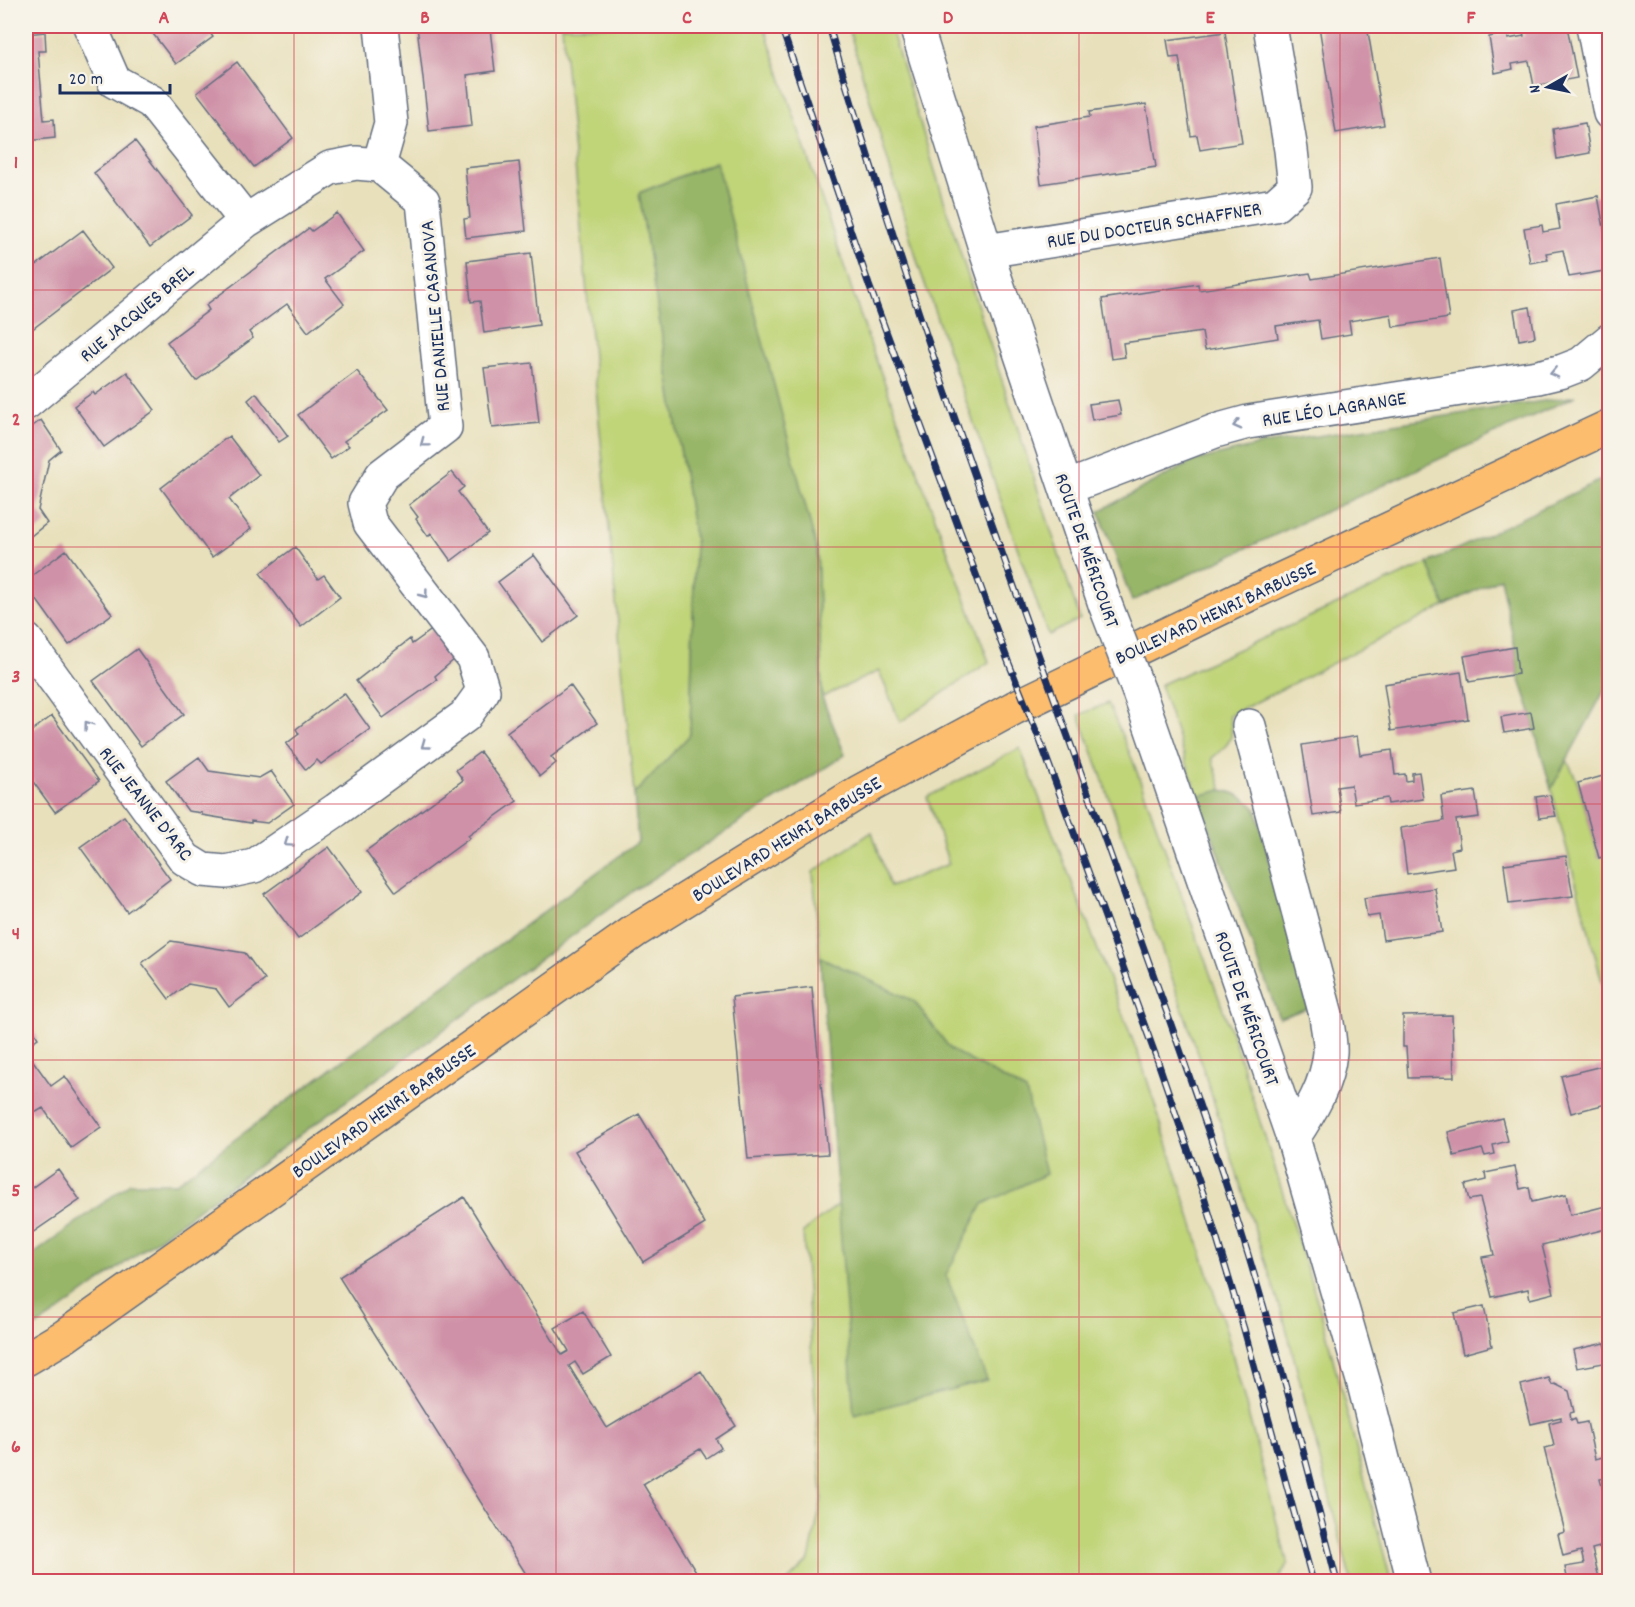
<svg xmlns="http://www.w3.org/2000/svg" width="1635" height="1607" font-family="Dekko,sans-serif">
<rect width="100%" height="100%" fill="#f7f3e8"/>
<filter id="ink" filterUnits="userSpaceOnUse"><feTurbulence type="fractalNoise" baseFrequency=".0167" numOctaves="2"/><feDisplacementMap in="SourceGraphic" scale="12" xChannelSelector="R" yChannelSelector="G"/><feConvolveMatrix kernelMatrix="1 2 1 2 8 2 1 2 1" color-interpolation-filters="sRGB"/></filter>
<filter id="wash" filterUnits="userSpaceOnUse"><feTurbulence type="fractalNoise" baseFrequency=".008" numOctaves="4" result="noise"/><feDisplacementMap in="SourceGraphic" scale="24" xChannelSelector="R" yChannelSelector="G"/><feGaussianBlur stdDeviation="1.35" result="paint"/><feColorMatrix in="noise" values="0 0 0 0 0 0 0 0 0 0 0 0 0 0 0 0 0 1.4 0 .05"/><feComposite in="paint" operator="in"/></filter>
<g filter="url(#wash)">
<rect width="100%" height="100%" fill="#e8e0bb"/>
<path fill="#c0d478" stroke="#6e826b" stroke-width="1.5" d="M562 26H764L869 341 989 662 900 722 879 671 822 697 817 550 715 162 639 193 695 541 690 735 634 794Z
M848 26H890L961 255 1080 619 1048 635 919 267Z
M1428 563 1445 606 1229 716C1236 738 1229 745 1212 758L1222 790 1198 796 1160 685Z
M1108 703 1133 761 1233 1037 1321 1313 1391 1581H1351L1285 1323 1198 1053 1101 775 1079 715Z
M1020 748 1143 1067 1226 1330 1288 1565 1276 1582H787L809 1560 822 1498 803 1232 839 1204 986 1380 945 1275 983 1204 1026 1091 951 1050 914 1001 820 957 813 872 872 832 890 887 949 864 927 797Z
M1567 760 1578 783 1599 857 1609 855V1008L1551 789Z"/>
<path fill="#98b668" stroke="#5a7263" stroke-width="1.5" d="M716 162 817 550 822 697 845 755 636 889 54 1315 26 1333V1260L130 1183H176L638 842 634 794 690 735 695 541 639 193Z
M1576 396 1132 601 1099 511 1194 461 1265 444Z
M1609 476V682L1551 789 1534 728 1531 712 1518 674 1515 647 1500 578 1445 606 1428 563Z
M1222 790C1237 793 1246 798 1256 809L1308 1008 1279 1018 1198 796Z
M820 957 914 1001 951 1050 1026 1091 1046 1174 983 1204 946 1275 987 1380 854 1415Z"/>
<g id="blocks">
<path fill="#cf91a7" d="M147 26H205L213 37 176 64Z
M417 26H466L467 32 490 29 495 71 467 75 472 126 429 131Z
M1319 26H1367L1384 125 1336 133Z
M1522 26H1567L1577 78 1534 86 1529 61 1512 64 1513 69 1495 73 1489 37 1507 33 1508 39 1524 36Z
M45 32 46 51H38L44 120 54 119 55 138 26 141V34Z
M1225 32 1242 143 1200 150 1197 135 1191 136 1179 57 1170 58 1167 40Z
M237 62 293 138 254 167 197 93Z
M1146 104 1156 167 1041 184 1034 126 1090 117 1089 112Z
M1585 123 1590 153 1557 159 1553 129Z
M135 141 192 215 150 247 94 173Z
M519 162 526 231 466 238 464 219 470 218 465 168Z
M1598 196 1610 260V270L1569 277 1563 250 1546 253 1548 260 1530 263 1524 228 1542 225 1543 232 1560 229 1556 204Z
M337 213 364 251 325 279 344 304 308 332 287 304 249 332 253 338 196 381 167 342 209 310 206 305 309 228 312 231Z
M83 230 112 268 26 334V273Z
M531 253 539 325 484 333 480 301 471 302 467 261Z
M1440 258 1449 318 1393 327 1391 314 1349 321 1351 334 1321 339 1318 320 1276 326 1278 338 1205 350 1202 332 1123 343 1125 357 1111 359 1102 299 1198 284 1199 290 1310 273 1312 279Z
M1530 307 1535 337 1519 340 1514 310Z
M532 363 539 423 492 428 484 368Z
M357 371 388 410 344 441 349 446 331 459 298 415Z
M127 372 155 410 104 447 74 406 93 392 95 395Z
M256 393 288 436 279 442 248 400Z
M1118 400 1121 415 1092 420 1089 404Z
M41 420 61 450 49 460 38 510 47 523 26 540V431Z
M229 436 259 475 229 499 251 529 212 557 161 488Z
M452 472 464 487 458 492 488 533 451 561 431 533 428 536 416 519 418 517 409 505Z
M295 547 318 579 324 575 340 597 301 627 260 573Z
M66 550 112 614 69 645 26 585V580Z
M534 555 578 615 542 642 498 582Z
M433 629 455 659 435 676 437 680 383 718 356 681 410 639 412 644Z
M1515 647 1518 674 1469 682 1464 656Z
M137 649 184 714 141 746 93 681Z
M1461 672 1468 719 1391 731 1384 684Z
M570 685 597 723 551 757 556 763 540 776 507 732Z
M344 693 370 729 321 764 317 760 306 770 286 744 299 734 296 729Z
M1531 712 1534 728 1504 733 1501 717Z
M52 716 99 781 55 812 26 772V735Z
M1357 736 1360 755 1392 750 1395 775 1405 774 1406 781 1412 780V773L1419 772 1423 799 1388 804 1387 798 1354 803 1351 785 1337 787 1341 812 1313 816 1302 745Z
M480 752 517 801 468 836 470 838 396 892 366 851 463 780 456 770Z
M199 757 209 771 259 778 271 771 294 804 267 823 251 821V823L202 815V813L188 811 166 781Z
M1610 774V855L1599 858 1578 783Z
M1475 791 1479 817 1456 820 1460 848 1451 850 1454 867 1407 874 1401 828 1444 821 1441 796Z
M1550 795 1556 816 1539 818 1536 797Z
M124 816 170 879 127 912 80 847Z
M329 847 362 892 298 939 264 894Z
M1566 856 1573 896 1509 904 1504 864Z
M1435 888 1442 932 1383 940 1379 915 1367 917 1364 898Z
M171 941 245 953 265 980 229 1007 216 989 188 984 169 999 142 963Z
M812 987 815 1024 828 1154 748 1159 732 997Z
M1452 1015 1454 1077 1408 1078 1406 1047H1403V1016Z
M26 1019 38 1038 26 1046Z
M26 1051 51 1086 65 1076 101 1127 71 1148 43 1108 33 1114 26 1102Z
M1610 1064V1103L1571 1113 1561 1076Z
M639 1114 705 1224 643 1262 575 1151Z
M1502 1118 1508 1141 1493 1145 1495 1154 1485 1156 1482 1149 1454 1156 1448 1132Z
M1515 1167 1520 1189 1529 1187 1532 1202 1566 1194 1570 1215 1610 1205V1228L1542 1245 1554 1293 1530 1299 1528 1289 1492 1297 1482 1257 1494 1255 1490 1236 1480 1198 1469 1200 1465 1185 1486 1180 1485 1173Z
M58 1169 80 1200 26 1237V1192Z
M464 1197 562 1355 569 1351 555 1328 583 1311 611 1357 583 1374 575 1362 569 1366 607 1428 701 1371 736 1426 716 1439 721 1448 706 1458 700 1449 643 1484 697 1573 682 1582H531L339 1277Z
M1484 1306 1492 1346 1463 1354 1454 1313Z
M1605 1343 1609 1362 1577 1368 1573 1350Z
M1549 1378 1552 1385 1555 1384 1569 1391 1574 1412 1570 1413 1571 1420 1575 1418 1577 1424 1587 1422 1595 1459 1610 1455V1477L1600 1479 1610 1516V1538L1606 1539 1607 1545 1592 1549 1600 1582H1568L1565 1567 1584 1564 1581 1551 1563 1556 1558 1534 1565 1532 1544 1448 1554 1446 1549 1423 1561 1420V1417L1531 1424 1521 1385Z"/>
</g>
</g>
<g filter="url(#ink)">
<use href="#blocks" fill-opacity="0" stroke="#636d7f" stroke-width="1.5"/>
<g fill="none" stroke-linecap="round" stroke-linejoin="round">
<defs>
<path id="minor" d="M90 26 114 81 152 102 246 221
M916 26 986 251 1105 604
M1593 26 1610 113
M379 165 391 123 381 26
M986 251 1275 205 1295 187 1291 150 1270 26
M26 403 246 221 330 168 356 163 379 165
M1066 488 1215 431 1248 422 1538 377 1563 371 1581 364 1610 340
M26 640 185 859 203 870 226 872 254 866 336 810 465 716 483 691 473 658 370 523 365 503 382 475 445 427 423 201 379 165
M1139 692 1293 1138 1364 1384 1414 1582
M1249 726 1326 1015C1327 1027 1331 1041 1330 1053 1327 1085 1310 1112 1293 1138"/>
<path id="major" d="M26 1359 65 1336 635 931 859 792 1014 708 1250 594 1610 426"/>
</defs>
<use href="#minor" stroke="#636d7f" stroke-width="36"/>
<use href="#major" stroke="#636d7f" stroke-width="36"/>
<use href="#minor" stroke="#fff" stroke-width="33"/>
<use href="#major" stroke="#fcbd6e" stroke-width="33"/>
<defs>
<path id="rail" d="M781 26 869 285 1008 661 1041 743 1158 1062 1204 1196 1244 1329 1313 1582
M829 26C913 318 1021 604 1123 890 1158 988 1194 1086 1226 1185 1269 1315 1303 1449 1337 1582"/>
</defs>
<use href="#rail" stroke="#1b2f5e" stroke-width="7"/>
<use href="#rail" stroke="#f7f3e8" stroke-width="4.5" stroke-dasharray="14" stroke-linecap="butt"/>
<defs>
<path id="minor-bridge" d="M1105 604 1139 692"/>
</defs>
<use href="#minor-bridge" stroke="#636d7f" stroke-width="36" stroke-linecap="butt"/>
<use href="#minor-bridge" stroke="#fff" stroke-width="33"/>
</g>
<defs><path id="oneway-chevron" d="M-2-3.5L2.5 0L-2 3.5" fill="none" stroke-width="1.6" stroke-linecap="round" stroke-linejoin="round" transform="scale(1.5)"/></defs>
<g stroke="#8d97ae">
<use href="#oneway-chevron" transform="translate(1554 373) rotate(167)"/>
<use href="#oneway-chevron" transform="translate(1237 425) rotate(165)"/>
<use href="#oneway-chevron" transform="translate(424 443) rotate(143)"/>
<use href="#oneway-chevron" transform="translate(424 594) rotate(53)"/>
<use href="#oneway-chevron" transform="translate(88 725) rotate(-126)"/>
<use href="#oneway-chevron" transform="translate(425 745) rotate(144)"/>
<use href="#oneway-chevron" transform="translate(288 843) rotate(145)"/>
</g>
</g>
<path fill="none" stroke="#d1495b" stroke-width="1.5" stroke-opacity="0.55" d="M294 26V1582M556 26V1582M818 26V1582M1079 26V1582M1340 26V1582M26 290H1610M26 547H1610M26 804H1610M26 1060H1610M26 1317H1610"/>
<g text-anchor="middle" stroke-width="6" stroke-linejoin="round" paint-order="stroke">
<g font-size="20" fill="#1b2f5e" stroke="#f7f3e8">
<text transform="translate(1154 224) rotate(-9)" y="7">RUE DU DOCTEUR SCHAFFNER</text>
<text transform="translate(136 312) rotate(-40)" y="7">RUE JACQUES BREL</text>
<text transform="translate(434 316) rotate(-95)" y="7">RUE DANIELLE CASANOVA</text>
<text transform="translate(1334 408) rotate(-9)" y="7">RUE LÉO LAGRANGE</text>
<text transform="translate(1088 550) rotate(71)" y="7">ROUTE DE MÉRICOURT</text>
<text transform="translate(1215 612) rotate(-25)" y="7">BOULEVARD HENRI BARBUSSE</text>
<text transform="translate(147 803) rotate(52)" y="7">RUE JEANNE D'ARC</text>
<text transform="translate(786 838) rotate(-32)" y="7">BOULEVARD HENRI BARBUSSE</text>
<text transform="translate(1248 1008) rotate(71)" y="7">ROUTE DE MÉRICOURT</text>
<text transform="translate(383 1110) rotate(-35)" y="7">BOULEVARD HENRI BARBUSSE</text>
</g>
</g>
<rect width="1635" height="1607" fill="none" stroke="#f7f3e8" stroke-width="66"/>
<g transform="translate(1548 87) rotate(261)" stroke="#f7f3e8" stroke-width="4.5" paint-order="stroke">
<path d="M0-4.5L10 22L0 15L-10 22Z" fill="#1b2f5e"/>
<text y="-9" font-size="16" font-weight="bold" text-anchor="middle" fill="#1b2f5e">N</text>
</g>
<path d="M60 84v9h110v-9" fill="none" stroke="#1b2f5e" stroke-width="3"/>
<text x="69" y="84" font-size="18" fill="#1b2f5e" stroke="#f7f3e8" stroke-width="4.5" paint-order="stroke">20 m</text>
<rect x="33" y="33" width="1569" height="1541" fill="none" stroke="#d1495b" stroke-width="2"/>
<g font-size="20" text-anchor="middle" font-weight="bold" fill="#d1495b">
<text x="164" y="23">A</text>
<text x="425" y="23">B</text>
<text x="687" y="23">C</text>
<text x="948" y="23">D</text>
<text x="1210" y="23">E</text>
<text x="1471" y="23">F</text>
<text x="16" y="168">1</text>
<text x="16" y="425">2</text>
<text x="16" y="682">3</text>
<text x="16" y="939">4</text>
<text x="16" y="1196">5</text>
<text x="16" y="1452">6</text>
</g>
</svg>
